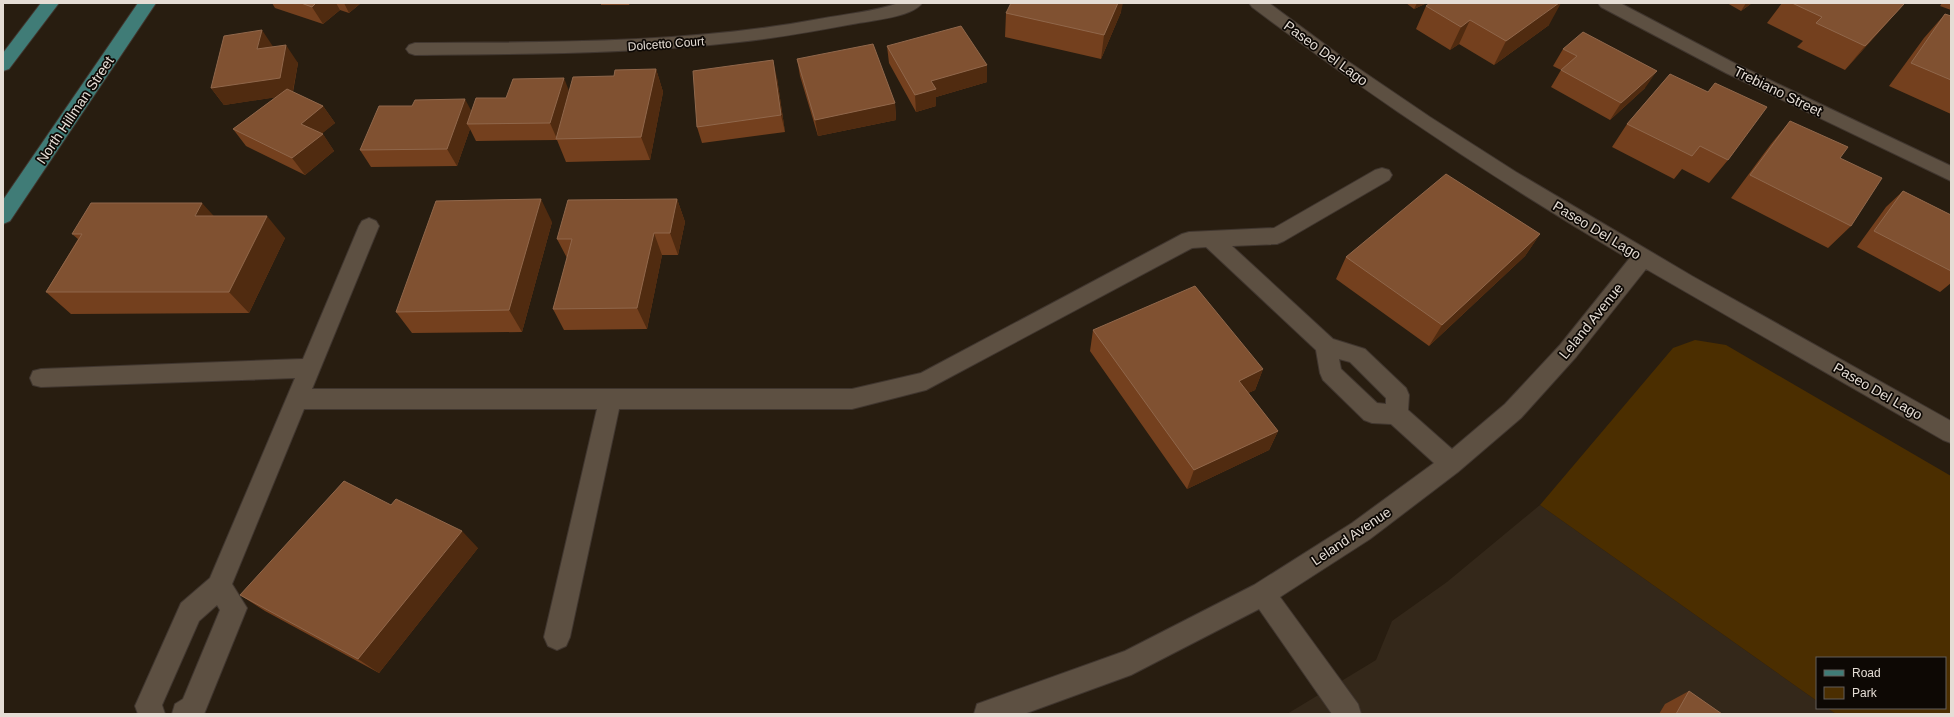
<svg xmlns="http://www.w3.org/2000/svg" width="1954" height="717" font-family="Helvetica,sans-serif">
<rect width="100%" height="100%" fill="#281d10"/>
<path fill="#34281a" d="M1540 505 1817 701V708H1827L1836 714H1287L1376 660 1392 621 1447 582Z"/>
<path fill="#4b2e00" d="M1695 340 1726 345 1951 476V714H1836L1827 708H1945V658H1817V701L1540 505 1673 348Z"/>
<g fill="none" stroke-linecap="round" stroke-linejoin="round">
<defs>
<path id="minor" d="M899 3H922C913 17 869 21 853 24 815 31 778 38 739 42 632 54 523 54 415 55L409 53 406 49 409 45 415 43C550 42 686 44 819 19 845 14 873 12 899 3Z
M1249 3H1269L1346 60 1430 117 1516 172 1692 276 1951 421V443L1943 440 1646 269 1576 357 1521 418 1458 472 1370 539 1280 597 1358 704 1361 714H1332L1259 609 1131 675 1024 714H974L977 704 1125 651 1254 585 1352 523 1434 463 1391 424 1372 423 1364 420 1323 380 1320 373 1316 350 1206 247 1192 248 926 390 852 409H619L570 637 566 646 557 650 548 646 544 637 597 409H304L232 584 247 608 204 714H172L175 704 183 699 220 610 217 605 199 621 162 705 165 714H138L135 706 181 603 210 578 295 378 41 387 33 385 30 378 33 371 41 369 303 359 359 226 362 221 369 218 376 221 379 226 312 389H852L921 373 1182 234 1189 232 1274 228 1375 170 1382 168 1389 170 1392 175 1389 180 1284 241 1277 244 1232 246 1333 339 1365 349 1406 388 1409 395 1408 410 1452 449 1505 404 1560 345 1629 259C1499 182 1373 98 1252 7ZM1339 359 1350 362 1386 398V404L1377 403 1341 369Z
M1598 3H1620L1738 65 1951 166V181L1726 73 1601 7Z"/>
<path id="major" d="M41 3H59L9 69 3 71V53Z
M138 3H156L10 221 3 224V200Z"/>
</defs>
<use href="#minor" stroke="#40362f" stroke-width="2"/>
<use href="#major" stroke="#40362f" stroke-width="2"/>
<use href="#minor" fill="#5d5042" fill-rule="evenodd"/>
<use href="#major" fill="#407c77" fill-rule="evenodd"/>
</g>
<path fill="#74401e" d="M272 3H361L349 13 340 10 323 24 275 8Z
M601 3H630L629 5H601Z
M1406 3H1427L1414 9Z
M1727 3H1752L1741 11Z
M1782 3H1903L1904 4 1845 70 1797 47 1803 41 1767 23Z
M1942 3H1951V10L1940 6Z
M1426 6 1549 25 1494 65 1459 44 1450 50 1416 29Z
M1121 12 1101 59 1005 37 1006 13Z
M1945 14 1951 16V114L1889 86 1924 38Z
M887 46 987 65V82L936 97V106L916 112 889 63Z
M273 47 298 63 293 92 323 106 335 123 322 133 334 151 305 175 246 146 233 129 276 97 224 105 211 88Z
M1563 49 1645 88 1610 120 1551 87 1561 70 1553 66Z
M797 59 895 103 896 120 818 136 800 76Z
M656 69 663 92 650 160 566 162 557 140 476 141 470 129 457 166 371 167 360 150 472 111 506 98 569 91 614 76Z
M1670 74 1728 160 1709 183 1682 169 1674 179 1612 147 1627 124Z
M777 78 785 132 702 143 697 127Z
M1790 121 1851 226 1828 248 1731 198 1771 144Z
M1903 191 1951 215V283L1940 292 1857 247 1886 207Z
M677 199 685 222 678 255H662L647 329 564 330 553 309 567 258 557 239Z
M213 216 285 238 249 313 71 314 46 292 78 239 72 234Z
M552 222 522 332 412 333 396 312Z
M1540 234 1525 256 1429 346 1336 279 1346 257Z
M1093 330 1263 369 1255 390 1248 393 1278 431 1269 450 1187 489 1090 351Z
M478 548 379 673 265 611 240 595Z
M1689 691 1722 714H1659L1665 704Z"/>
<path fill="#502b10" d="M316 3H336L340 10 323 24 312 7Z
M344 3H361L349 13Z
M1118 3H1123L1121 12 1101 59 1104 35Z
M1417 3H1427L1414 9Z
M1559 3H1561L1549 25 1494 65 1506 41Z
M1746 3H1752L1741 11Z
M1904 4 1883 27 1845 70 1865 46Z
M1470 20 1459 44 1450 50 1461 27Z
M262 30 274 48 257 49Z
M286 45 298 63 292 95 224 105 211 88Z
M773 60 777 78 785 132 781 115Z
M987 65V82L936 97V106L916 112 915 95 931 81Z
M656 69 663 92 650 160 641 137Z
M1657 71 1645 88 1610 120 1621 103Z
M564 78 571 96 557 139 550 123Z
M465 99 474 116 467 124 470 129 457 166 447 149Z
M895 103 896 120 818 136 815 120Z
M323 106 335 123 313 141 301 124Z
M323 134 334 151 305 175 292 158Z
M541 199 552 222 522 332 509 310Z
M677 199 685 222 678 255 670 233Z
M202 203 222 225 195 216Z
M267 216 285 238 249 313 229 292Z
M654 233 662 255 647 329 637 308Z
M1540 234 1525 256 1429 346 1442 325Z
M1263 369 1255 390 1231 401 1239 381Z
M1278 431 1269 450 1187 489 1194 470Z
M462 531 478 548 379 673 358 659Z"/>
<path fill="#805131" stroke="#90674b" d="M301 3H316L312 7Z
M1011 3H1118L1104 35 1006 13Z
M1430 3H1559L1506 41 1470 20 1461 27 1426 6Z
M1792 3H1903L1904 4 1865 46 1816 23 1822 17Z
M1945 14 1951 16V80L1911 63Z
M961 26 987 65 931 81 936 89 915 95 887 46Z
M262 30 257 49 286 45 280 78 211 88 224 36Z
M1583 32 1657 71 1621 103 1561 70 1577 56 1563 49Z
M873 44 895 103 815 120 797 59Z
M773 60 781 115 697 127 693 71Z
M656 69 641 137 556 139 573 77 614 76 615 70Z
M1670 74 1708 92 1715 83 1767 107 1728 160 1700 146 1692 156 1627 124Z
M564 78 550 123 467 124 476 98H506L513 79Z
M287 89 323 106 301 124 323 134 292 158 233 129Z
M465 99 447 149 360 150 379 106H412L415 100Z
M1790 121 1848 147 1840 158 1882 178 1851 226 1750 175Z
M1446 174 1540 234 1442 325 1346 257Z
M1903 191 1951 215V271L1874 231Z
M541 199 509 310 396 312 436 201Z
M677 199 670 233H654L637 308 553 309 572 239H557L568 200Z
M91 203H202L195 216H267L229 292H46L82 234H72Z
M1195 286 1263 369 1239 381 1278 431 1194 470 1093 330Z
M344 481 391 505 396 499 462 531 358 659 240 595Z
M1689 691 1722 714H1676Z"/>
<g text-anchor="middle" stroke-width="3.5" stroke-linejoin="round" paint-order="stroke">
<g font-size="12" fill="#e5ddd5" stroke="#0d0804">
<text transform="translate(666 44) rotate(-4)" y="4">Dolcetto Court</text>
</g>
<g font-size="14" fill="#e5ddd5" stroke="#0d0804">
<text transform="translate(1326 53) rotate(36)" y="5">Paseo Del Lago</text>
<text transform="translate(1778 91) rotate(26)" y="5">Trebiano Street</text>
<text transform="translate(75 110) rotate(-56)" y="5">North Hillman Street</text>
<text transform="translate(1597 230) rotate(31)" y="5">Paseo Del Lago</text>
<text transform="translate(1591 321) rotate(-51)" y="5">Leland Avenue</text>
<text transform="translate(1878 391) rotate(30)" y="5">Paseo Del Lago</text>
<text transform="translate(1351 536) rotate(-34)" y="5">Leland Avenue</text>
</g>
</g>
<rect width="1954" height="717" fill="none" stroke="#e5ddd5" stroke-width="8"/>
<rect x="1816" y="657" width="130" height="52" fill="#0d0804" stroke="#635d58"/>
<rect x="1824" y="670" width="20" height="6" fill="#407c77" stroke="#635d58"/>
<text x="1852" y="677" font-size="12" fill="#e5ddd5">Road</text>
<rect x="1824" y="687" width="20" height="12" fill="#4b2e00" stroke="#635d58"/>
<text x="1852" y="697" font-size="12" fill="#e5ddd5">Park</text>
</svg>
